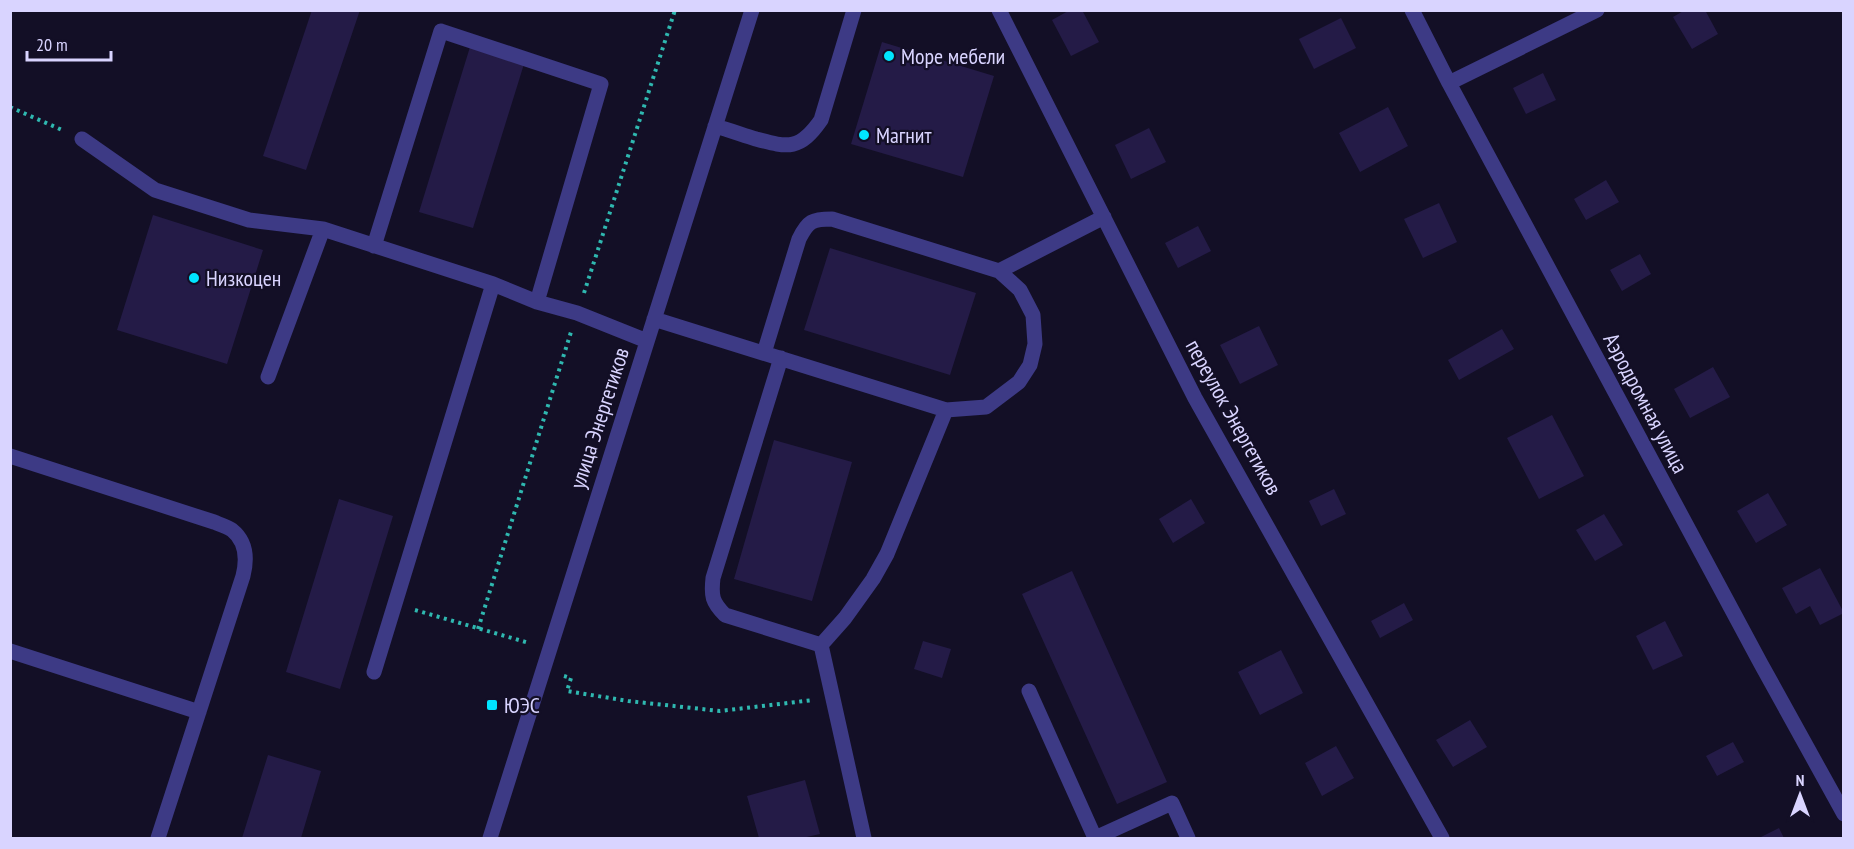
<svg xmlns="http://www.w3.org/2000/svg" width="1854" height="849" font-family="'PT Sans Narrow',sans-serif">
<rect width="100%" height="100%" fill="#130f26"/>
<path fill="#241b47" d="M312 10H360L306 170 263 156Z
M1070 10H1082L1099 42 1071 56 1052 20Z
M1685 10H1705L1718 34 1692 49 1673 17Z
M1341 18 1356 48 1314 69 1299 39Z
M882 42 994 76 963 177 851 144Z
M470 47 524 64 473 228 419 212Z
M1543 73 1556 100 1526 114 1513 88Z
M1388 107 1408 146 1360 172 1339 133Z
M1149 128 1166 162 1131 179 1115 145Z
M1606 180 1619 202 1586 220 1574 199Z
M1439 203 1457 242 1423 258 1404 219Z
M153 215 263 250 227 364 117 330Z
M1198 226 1211 251 1178 268 1165 243Z
M830 248 976 293 950 375 804 330Z
M1640 254 1651 274 1622 291 1610 270Z
M1259 326 1278 365 1240 384 1220 345Z
M1502 329 1514 349 1459 380 1448 360Z
M1713 367 1730 397 1690 418 1674 389Z
M1552 415 1584 476 1539 499 1507 438Z
M774 440 852 462 812 601 734 579Z
M1334 489 1346 514 1321 526 1309 501Z
M1768 493 1787 525 1756 543 1737 511Z
M339 499 393 516 340 689 286 672Z
M1191 499 1205 523 1173 543 1159 519Z
M1604 514 1623 545 1595 561 1576 530Z
M1820 568 1844 613 1820 625 1810 606 1796 614 1782 588Z
M1072 571 1167 782 1117 804 1022 594Z
M1404 603 1413 620 1380 638 1371 621Z
M1665 621 1683 656 1653 670 1636 636Z
M923 641 951 649 942 678 914 669Z
M1281 650 1303 693 1260 715 1238 672Z
M1470 720 1487 747 1453 767 1436 740Z
M1733 742 1744 762 1717 776 1706 756Z
M1336 746 1354 778 1322 796 1305 763Z
M268 755 321 771 301 838H242Z
M805 780 820 834 802 838H759L747 796Z
M1779 828 1784 838H1759Z"/>
<g fill="none" stroke-linecap="round" stroke-linejoin="round">
<path stroke="#2fb8b0" stroke-width="4" stroke-dasharray="3 4.5" stroke-linecap="butt" d="M10 107 62 130
M584 293 675 10
M415 610 529 643
M478 629 571 332
M564 676 571 678 567 691 628 701 720 711 813 700"/>
<path stroke="#3d3a85" stroke-width="15" d="M999 10 1195 398 1442 838
M1412 10 1449 83 1761 664 1844 814
M1449 83 1597 10
M715 126C729 130 743 135 756 139 789 148 800 150 821 120L854 10
M82 139 155 190 249 220 323 229 493 284 537 302 577 313 647 341
M374 246 441 31 601 84 537 302
M654 319 946 410 986 407 1019 382 1030 365 1035 344 1033 315 1020 290 999 271 1104 217
M764 353 799 239C808 221 812 219 832 219L999 271
M781 358 713 578C711 596 712 602 725 615L821 645
M268 377 323 229
M10 456 214 522C219 524 228 527 232 530 247 542 247 560 243 576L158 838
M10 651 199 712
M374 672 493 284
M1029 691 1095 838
M490 838 752 10
M864 838 821 645 845 618 873 579 887 554 946 410
M1095 838 1172 803 1188 838"/>
</g>
<g fill="#00e5ff" stroke="#130f26" stroke-width="2">
<circle cx="889" cy="56" r="6"/>
<circle cx="864" cy="135" r="6"/>
<circle cx="194" cy="278" r="6"/>
<rect x="486" y="699" width="12" height="12" rx="3"/>
</g>
<g text-anchor="middle" stroke-width="4.5" stroke-linejoin="round" paint-order="stroke">
<g font-size="22" fill="#d9d4ff" stroke="#130f26" text-anchor="start">
<text x="901" y="64">Море мебели</text>
<text x="876" y="143">Магнит</text>
<text x="206" y="286">Низкоцен</text>
<text x="504" y="713">ЮЭС</text>
</g>
<g font-size="22" fill="#d9d4ff" stroke="#130f26">
<text transform="translate(1646 403) rotate(62)" y="8">Аэродромная улица</text>
<text transform="translate(1234 417) rotate(61)" y="8">переулок Энергетиков</text>
<text transform="translate(599 418) rotate(-72)" y="8">улица Энергетиков</text>
</g>
</g>
<rect width="1854" height="849" fill="none" stroke="#d9d4ff" stroke-width="24"/>
<g transform="translate(1800 795)" stroke="#130f26" stroke-width="4.5" paint-order="stroke">
<path d="M0-4.5L10 22L0 15L-10 22Z" fill="#d9d4ff"/>
<text y="-9" font-size="16" font-weight="bold" text-anchor="middle" fill="#d9d4ff">N</text>
</g>
<path d="M27 51v9h84v-9" fill="none" stroke="#d9d4ff" stroke-width="3"/>
<text x="36" y="51" font-size="18" fill="#d9d4ff" stroke="#130f26" stroke-width="4.5" paint-order="stroke">20 m</text>
</svg>
